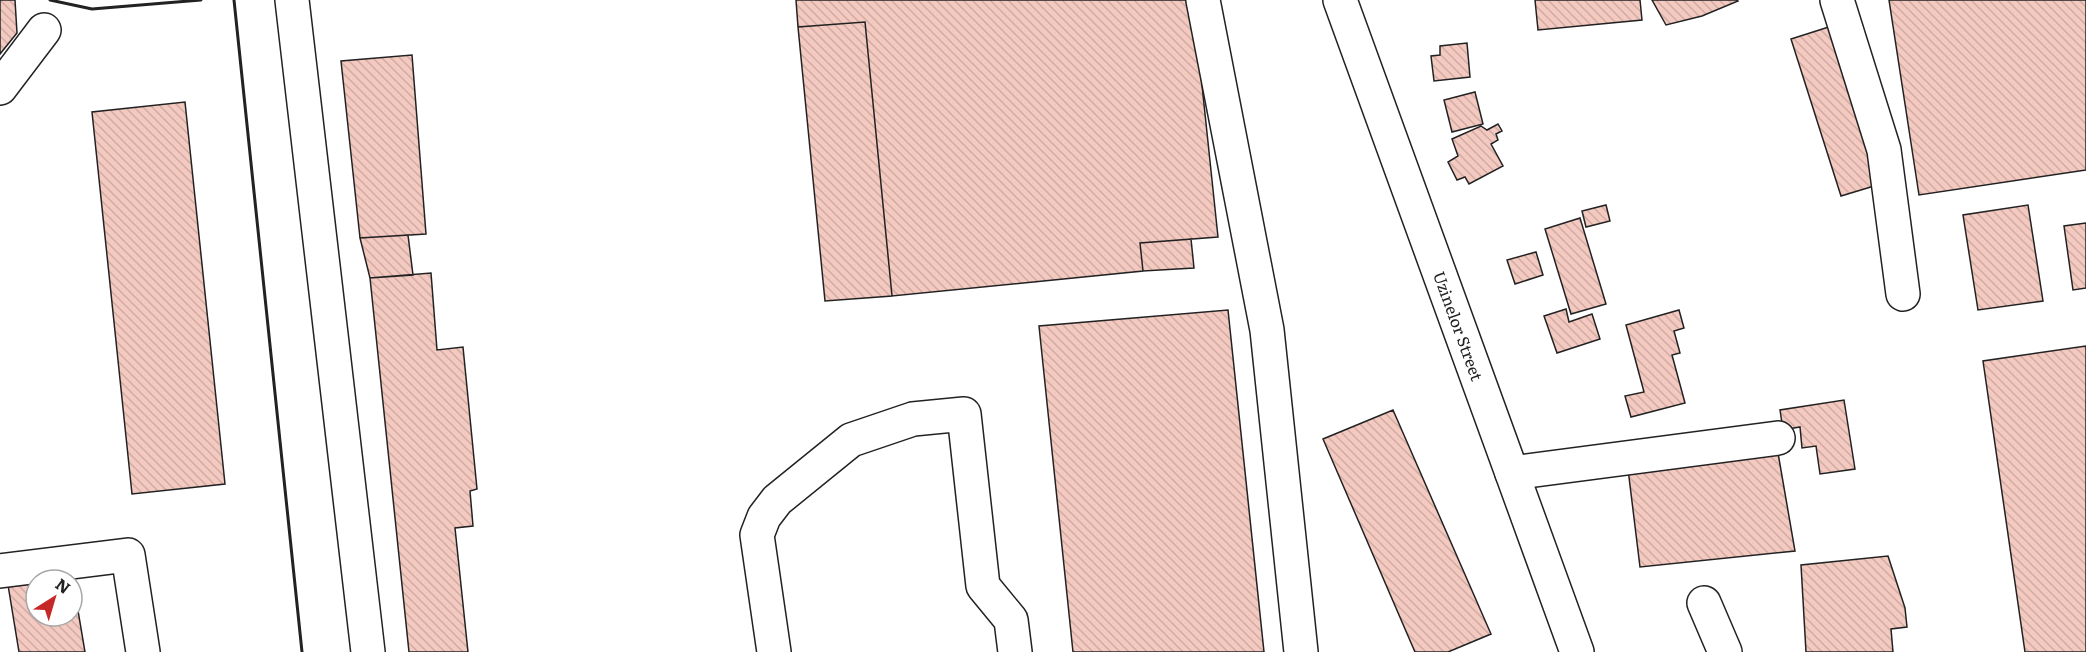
<svg xmlns="http://www.w3.org/2000/svg" width="2086" height="652" font-family="Literata,serif">
<defs>
<pattern id="building-back-hatch" width="6" height="6" patternUnits="userSpaceOnUse" patternTransform="scale(1.5)"><rect width="6" height="6" fill="#f3c9c0"/><path d="M-1 5l2 2M0 0l6 6M5-1l2 2" fill="none" stroke="#d0aca5"/></pattern>
</defs>
<rect width="100%" height="100%" fill="#fff"/>
<path fill="url(#building-back-hatch)" stroke="#222" stroke-width="1.5" d="M0 0H15L17 33 0 54Z
M796 0H1193L1218 237 1140 243 1143 271 892 296 865 22 798 27Z
M1535 0H1640L1642 20 1538 30Z
M1652 0H1737L1738 1 1702 16 1666 25Z
M1889 0H2086V170L1919 195Z
M865 22 892 296 825 301 798 27Z
M1835 25 1884 183 1841 196 1791 39Z
M1467 43 1470 77 1434 81 1431 56 1440 55V46Z
M412 55 426 234 360 238 341 61Z
M1475 92 1483 124 1452 132 1444 100Z
M185 102 225 484 132 494 92 112Z
M1498 124 1502 131 1496 134 1498 140 1491 144 1503 166 1469 184 1465 177 1457 180 1448 162 1458 156 1452 139 1481 126 1487 130Z
M1606 205 1610 221 1586 227 1582 211Z
M2028 205 2043 301 1978 310 1963 215Z
M1580 218 1606 304 1571 314 1545 229Z
M2086 223V288L2073 290 2064 226Z
M408 235 413 275 370 278 360 238Z
M1191 239 1194 268 1143 271 1140 243Z
M1536 252 1543 275 1515 284 1507 260Z
M431 273 437 350 463 347 477 489 470 491 473 526 455 528 468 652H409L370 278Z
M1566 309 1569 322 1592 314 1600 339 1557 353 1544 316Z
M1228 310 1264 652H1073L1039 326Z
M1679 310 1684 328 1674 331 1680 353 1672 355 1685 403 1631 417 1625 396 1644 392 1626 325Z
M2086 346V652H2025L1983 361Z
M1844 400 1855 469 1820 474 1816 446 1802 448 1800 427 1783 430 1780 410Z
M1393 410 1491 634 1448 652H1415L1323 439Z
M1778 453 1795 551 1640 567 1628 469Z
M1888 556 1905 608 1907 627 1891 629 1893 652H1806L1801 565Z
M72 575 85 652H19L8 585 36 581V616H72V580H42Z"/>
<g fill="none" stroke-linecap="round" stroke-linejoin="round">
<defs>
<path id="minor" d="M292 0 368 652
M1203 0 1267 330 1301 652
M1837 0 1884 150 1903 294
M0 88 44 30
M1512 473 1778 438
M0 571 128 555 143 652
M1704 603 1725 652
M774 652 757 535 764 517 777 500 851 440 913 419 964 414 983 586 1011 620 1015 652"/>
<path id="major" d="M1340 0 1577 652"/>
</defs>
<use href="#minor" stroke="#222" stroke-width="36"/>
<use href="#major" stroke="#222" stroke-width="36"/>
<use href="#minor" stroke="#fff" stroke-width="33"/>
<use href="#major" stroke="#fff" stroke-width="33"/>
<path stroke="#222" stroke-width="3" d="M50 0 92 9 201 0
M234 0 302 652"/>
</g>
<g text-anchor="middle" stroke-width="4.5" stroke-linejoin="round" paint-order="stroke">
<g font-size="16" fill="#222" stroke="#fff">
<text transform="translate(1458 326) rotate(70)" y="6">Uzinelor Street</text>
</g>
</g>
<g transform="translate(54 598) rotate(37)"><circle r="28" fill="#ffffff" stroke="#a7a7a7" stroke-width="1.5"/>
<path d="M0-4.5L10 22L0 15L-10 22Z" fill="#c62828"/>
<text y="-9" font-size="16" font-weight="bold" text-anchor="middle" fill="#222222">N</text>
</g>
</svg>
